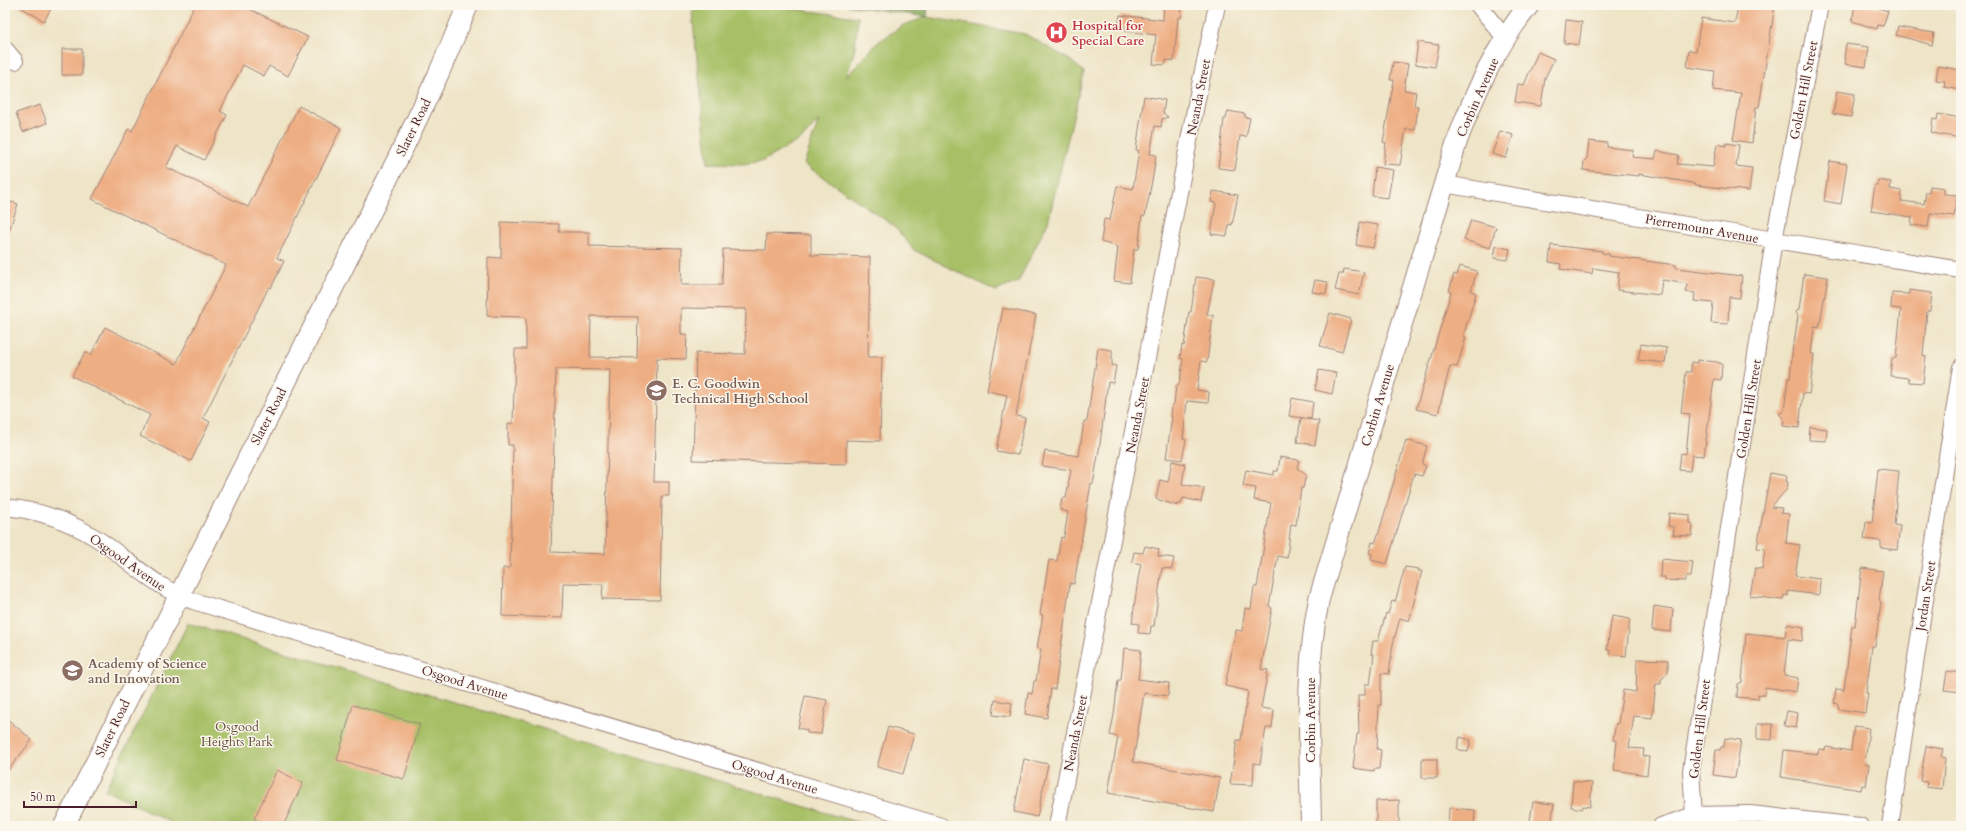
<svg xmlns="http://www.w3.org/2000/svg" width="1966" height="831" font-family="Cardo,serif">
<rect width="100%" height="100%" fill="#fbf7ec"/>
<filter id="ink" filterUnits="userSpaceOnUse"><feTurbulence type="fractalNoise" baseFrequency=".025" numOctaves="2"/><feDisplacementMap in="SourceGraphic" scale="8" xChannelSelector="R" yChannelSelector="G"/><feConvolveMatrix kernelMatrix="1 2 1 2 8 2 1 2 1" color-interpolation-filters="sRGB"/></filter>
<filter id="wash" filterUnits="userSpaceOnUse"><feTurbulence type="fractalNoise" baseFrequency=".012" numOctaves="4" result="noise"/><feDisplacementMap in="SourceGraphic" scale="16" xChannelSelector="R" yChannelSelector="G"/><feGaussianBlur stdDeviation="0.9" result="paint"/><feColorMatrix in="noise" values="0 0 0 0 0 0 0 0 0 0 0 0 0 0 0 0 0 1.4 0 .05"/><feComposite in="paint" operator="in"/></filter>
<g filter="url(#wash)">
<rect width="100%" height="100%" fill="#eee4c6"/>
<path fill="#a7c066" stroke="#787048" d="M700 5H759L858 17 855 48 847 76 877 43 903 25 927 17 1025 34 1070 60 1084 72 1048 222 1018 282 996 291 914 250 894 226 804 164 819 120 803 138 763 161 743 164 708 163 692 12Z
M188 623 870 826H178L105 790Z"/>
<path fill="#85a65b" stroke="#686243" d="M846 5H928L927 17Z"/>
<g id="blocks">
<path fill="#eeae83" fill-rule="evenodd" d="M17 5H53L44 21Z
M195 5H248L247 8 308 37 288 76 269 66 264 76 243 65 220 111 227 115 204 160 177 146 166 167 248 207 299 106 341 128 277 258 284 261 271 288 269 287 203 418 210 422 191 461 140 436 150 415 72 376 85 352 91 355 105 327 176 364 226 265 92 199 128 129 132 131Z
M1164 5H1182L1181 18H1178L1174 61 1166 60 1165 65 1153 64 1156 35 1125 31 1126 28 1118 27 1120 15 1163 20Z
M1738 5H1775L1759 107H1756L1752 143 1733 140 1741 93 1713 90 1715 71 1687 67 1689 50 1696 51 1701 18 1735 23Z
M1855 5H1868L1888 11 1883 26 1878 25 1877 29 1852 21Z
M1566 20 1582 22 1579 45 1564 43Z
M1898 27 1934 33 1932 45 1896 35Z
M1418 42 1439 45 1435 67 1415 64Z
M1846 44 1869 47 1866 67 1845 64 1846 58H1844Z
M62 49H82V75H62Z
M1538 52 1554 59 1545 78 1541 106 1515 102 1518 84 1524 85Z
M1393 62 1408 64 1404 90 1416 92 1414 106H1418L1415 130 1406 129 1400 165 1383 164 1386 143 1383 142 1394 80H1390Z
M1938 66 1961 70V90L1944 87 1945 81 1936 80Z
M1837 91 1855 94 1851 117 1833 114Z
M1144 96 1165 100 1163 113 1168 117 1162 119 1161 127 1155 126 1150 154 1156 155 1153 176 1145 216H1142L1138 249H1134L1130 283 1114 281 1118 247 1101 242 1104 219 1110 220 1117 186 1133 189 1139 151 1136 150Z
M40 105 47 123 23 132 16 113Z
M1228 111 1245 114V117L1250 118 1246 137 1240 136 1235 170 1218 168 1224 119H1226Z
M1938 114 1961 118V138L1931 133 1933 119 1937 120Z
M1500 131 1513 135 1506 158 1492 154Z
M1589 141 1607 143V147L1633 150 1632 157 1655 159 1657 151 1679 155 1677 164 1713 167 1717 144 1726 146V143L1739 145 1736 166 1752 168 1749 191 1696 185V184L1687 182 1639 174V176L1583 170 1584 161 1587 158Z
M1830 161 1847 164 1841 204 1824 201Z
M1375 167 1393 170 1388 198 1372 196Z
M1878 180 1891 182 1890 189 1902 191 1901 201 1924 204 1926 192H1929L1930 186 1944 188V194L1957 195 1954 216 1930 213 1928 227 1911 225 1912 217 1871 211 1875 185 1878 186Z
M1213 191 1238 195 1232 225 1229 224 1227 236 1211 234 1216 203 1211 202Z
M5 200 18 204 7 237 5 236Z
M1471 220 1496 227 1490 248 1464 240Z
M501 222 559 224V232H589V246L682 248 681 285H722L723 249 766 250 767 234 811 235V255L870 257 868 357H882L880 441 846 440V464L693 460 696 353 745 354 746 309 681 308V334H687L686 359 657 358 654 482H669V496H662L660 600 602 599 603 584 563 583 562 618 502 616 503 568H510L513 445H508V423L513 424 515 349H526V317L487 316 488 257 501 258ZM591 316 638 317 637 358 590 357ZM556 369 610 370 605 554 551 552Z
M1360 222 1378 225 1373 248 1356 245Z
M1551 245 1602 251V253L1609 254V256L1676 265V268L1742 276 1740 298 1729 297 1728 324 1711 323 1713 303 1694 301 1695 293 1686 292 1687 284 1662 280 1660 295 1617 290 1619 272 1593 268 1592 274 1560 269 1561 264 1549 262Z
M1496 246 1510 249 1508 260 1494 258Z
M1460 266 1477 271 1471 291 1476 293 1463 337H1466L1457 367 1450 366 1438 414 1416 409 1451 292 1449 291 1454 274 1457 275Z
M1344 269 1364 272 1359 295 1335 290 1339 274H1343Z
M1804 274 1828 277 1819 328 1814 327 1811 354H1814L1813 367 1809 394 1803 393 1799 428 1783 426 1784 419 1779 414 1784 411 1788 378 1790 379 1793 344H1794L1798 316 1796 312 1799 309Z
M1196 277 1214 279 1207 315H1213L1207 362 1201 361 1197 390 1209 392 1208 403 1187 401 1183 439 1186 440 1182 460 1166 458 1172 417H1171L1172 406 1174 404 1176 386H1178L1180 381 1183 359 1180 358 1182 345 1184 346 1189 312H1191Z
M1315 280 1328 282 1326 294 1312 292Z
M1909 290 1932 293 1930 311H1927L1923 355 1926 356 1923 383 1909 382V378L1890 376 1892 358H1896L1901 309 1891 308 1892 293 1909 294Z
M1003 308 1036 315 1016 416 1025 418 1018 455 996 451 1007 395 987 391Z
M1330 313 1351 319 1342 352 1320 346Z
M1641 344 1667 348 1665 363 1638 360Z
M1098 348 1112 350V365L1116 366 1113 383 1108 382 1100 444 1093 484 1091 483 1074 584 1070 583 1055 689H1051L1047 718 1025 714 1028 693 1032 694 1034 681H1036L1041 649 1037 648 1043 615 1040 614 1049 560 1057 561 1061 537 1064 538 1068 512 1060 510 1062 498H1066L1071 470 1042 466 1045 451 1079 456 1084 421H1087Z
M1697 360 1717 362 1722 364 1721 380 1714 379 1704 456 1692 455 1690 471 1679 470 1681 453 1686 454 1690 414 1681 413 1686 372H1691V362L1697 363Z
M1319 370 1336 373 1332 394 1315 390Z
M1292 398 1313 402 1311 419 1289 416Z
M1301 418 1319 421 1315 445 1297 442Z
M1810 427 1827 429 1826 441 1809 440Z
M1406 440 1427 446 1422 464 1426 466 1422 476 1414 474 1387 564 1371 560 1372 554 1369 553 1372 542 1375 543 1379 532Z
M1280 457 1299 460 1297 468 1306 475 1303 488H1301L1296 525 1291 524 1287 558 1278 556 1269 606 1272 608 1261 669 1268 670 1261 708 1274 710 1272 728H1266L1260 764 1254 763 1253 785 1230 784 1237 740H1241L1248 691 1225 686 1236 630 1242 631 1245 608 1251 609 1254 587H1257L1271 503 1254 500 1256 488 1243 486 1246 470 1274 475V471H1278Z
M1172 461 1185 464 1182 484 1204 488 1201 502 1183 498 1181 504H1178V506L1156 499 1160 480 1168 482Z
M1878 469 1899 471 1894 525 1900 526 1897 550 1881 548V541L1864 539 1866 522 1872 523Z
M1770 473 1787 476 1786 482H1788L1787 489 1771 507 1782 508 1781 513 1789 514 1786 543 1800 545 1795 576 1820 579 1819 595 1788 591V596L1784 595 1783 600 1750 596 1755 568 1762 569 1765 549 1757 548Z
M1669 513 1690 515V523L1693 524 1692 536 1673 535 1674 527 1668 526Z
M1145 546 1159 549 1158 556 1174 558 1172 569 1162 568 1154 626H1151L1150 634 1138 633 1139 624 1132 623 1138 579 1141 564 1132 562 1134 552 1143 553Z
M1661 559 1693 562 1691 577H1686L1685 581 1665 580V577H1660Z
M1405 567 1419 569 1418 571H1422L1409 621 1400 618 1393 644 1389 674 1381 673V705H1379L1377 749 1381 750 1379 769H1374V771L1353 768 1357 734H1359L1358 695H1365V684H1370L1374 654H1371L1373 641H1378L1386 613 1388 614 1392 601 1395 602Z
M1862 568 1883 571 1879 600 1881 602 1875 646H1872L1866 693H1868L1865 713 1838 709V704L1834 703 1836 689 1844 690 1852 626H1855Z
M1654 606 1673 609 1671 632 1652 630Z
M1612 616 1630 619 1626 656 1610 654V650H1607Z
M1787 624 1804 627 1802 641 1788 639 1784 675 1798 678 1796 692 1765 687 1764 695 1758 694V699L1737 697 1738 684 1742 682 1746 633 1785 637Z
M1124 648 1141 650 1138 679 1169 683 1168 696 1144 693 1133 762 1220 778 1214 812 1108 793 1118 737 1110 735 1114 715 1118 680H1121Z
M1637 659 1668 660V672L1661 680V684H1656L1652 718 1634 716 1629 748 1644 749 1643 756 1649 757 1647 775 1614 770 1617 741 1613 740 1616 723 1618 724 1623 690 1636 692Z
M1947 671 1961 673V692L1944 690Z
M805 696 827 700 821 734 807 733V730L798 728Z
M995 700 1012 703 1010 717 993 715Z
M353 705 420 724 404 779 337 760Z
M1787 711 1798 713 1796 728 1784 726Z
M5 717 32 740 5 774Z
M1757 724H1773L1772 740 1757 739Z
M1854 726 1869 728 1865 764 1869 765 1866 786 1862 785 1861 790 1781 777 1784 750 1818 754 1819 749 1825 750 1826 747 1851 751Z
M888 727 914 734 903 774 877 767Z
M1460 737 1471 740 1468 752 1457 749Z
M1725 738 1741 740 1735 778 1713 775 1716 750H1720L1721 747H1724Z
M1926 746 1943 749 1941 757 1945 758 1942 789 1926 787 1927 782 1920 781Z
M1024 759 1048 764 1037 817 1014 812Z
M1422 759H1437V778H1422Z
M277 770 303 783 283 826H268L254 819Z
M1573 781 1592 783 1590 807 1583 806 1582 809 1571 807Z
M1399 800V826H1376V801Z
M1533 802 1554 804 1551 826H1529Z
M1449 808 1475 810 1474 826H1448Z"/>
</g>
</g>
<g filter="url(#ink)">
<use href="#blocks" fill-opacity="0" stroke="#9c8278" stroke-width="1"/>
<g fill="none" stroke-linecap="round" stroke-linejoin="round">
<defs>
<path id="minor" d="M1478 5 1505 38
M5 49 15 61
M1444 184 1774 240 1961 270
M5 507C38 510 69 521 96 538 129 559 155 588 193 601L941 826
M1694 815 1691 771 1774 240 1820 5
M1057 826 1197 99 1217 5
M1661 826 1694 815 1750 814 1860 826
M1890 826 1961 367"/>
<path id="major" d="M64 826 406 142 438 75 468 5
M1311 826C1310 750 1304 673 1319 599L1457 141C1475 92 1496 46 1529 5"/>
</defs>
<use href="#minor" stroke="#9c8278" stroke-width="18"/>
<use href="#major" stroke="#9c8278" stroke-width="22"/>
<use href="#minor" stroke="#fff" stroke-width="16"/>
<use href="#major" stroke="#fff" stroke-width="20"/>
</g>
</g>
<defs>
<symbol id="hospital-disc" viewBox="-11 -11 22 22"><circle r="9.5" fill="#e0444e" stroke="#fbf7ec"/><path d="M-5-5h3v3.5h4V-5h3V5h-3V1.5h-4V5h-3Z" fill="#fff"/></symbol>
<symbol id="school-disc" viewBox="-11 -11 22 22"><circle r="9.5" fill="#8d6e63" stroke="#fbf7ec"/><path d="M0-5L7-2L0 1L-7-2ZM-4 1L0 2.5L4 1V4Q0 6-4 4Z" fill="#fff"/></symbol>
</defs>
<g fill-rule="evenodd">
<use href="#hospital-disc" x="1044" y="20" width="25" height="25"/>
<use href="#school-disc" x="644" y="378" width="25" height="25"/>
<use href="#school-disc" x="60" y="658" width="25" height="25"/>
</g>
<g text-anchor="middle" stroke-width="3" stroke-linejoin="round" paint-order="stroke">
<g font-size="13" font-weight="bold" fill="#be3a42" stroke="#fbf7ec" text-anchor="start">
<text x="1072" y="30">Hospital for<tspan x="1072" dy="15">Special Care</tspan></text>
</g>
<g font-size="13" fill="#4a1f2b" stroke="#fbf7ec">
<text transform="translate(1803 90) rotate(-79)" y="5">Golden Hill Street</text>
<text transform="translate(1198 97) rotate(-79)" y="5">Neanda Street</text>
<text transform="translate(1477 97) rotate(-66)" y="5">Corbin Avenue</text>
<text transform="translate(413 127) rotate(-64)" y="5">Slater Road</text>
<text transform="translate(1702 228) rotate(10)" y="5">Pierremount Avenue</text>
<text transform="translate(1377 405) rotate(-73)" y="5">Corbin Avenue</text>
<text transform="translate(1748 409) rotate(-81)" y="5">Golden Hill Street</text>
<text transform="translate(1137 415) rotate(-79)" y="5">Neanda Street</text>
<text transform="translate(268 416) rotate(-63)" y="5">Slater Road</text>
<text transform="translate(128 562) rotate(35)" y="5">Osgood Avenue</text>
<text transform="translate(1925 596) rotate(-81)" y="5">Jordan Street</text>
<text transform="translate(465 682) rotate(17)" y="5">Osgood Avenue</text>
<text transform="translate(1310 720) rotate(-90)" y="5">Corbin Avenue</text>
<text transform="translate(112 728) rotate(-64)" y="5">Slater Road</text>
<text transform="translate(1699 729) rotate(-83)" y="5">Golden Hill Street</text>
<text transform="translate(1075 733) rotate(-79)" y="5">Neanda Street</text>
<text transform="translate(775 776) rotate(17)" y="5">Osgood Avenue</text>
</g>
<g font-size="13" font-weight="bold" fill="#785e54" stroke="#fbf7ec" text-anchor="start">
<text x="672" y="388">E. C. Goodwin<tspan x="672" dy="15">Technical High School</tspan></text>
<text x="88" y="668">Academy of Science<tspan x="88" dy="15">and Innovation</tspan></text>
</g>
<g font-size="13" fill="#664f3d" stroke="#fbf7ec">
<text x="237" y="731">Osgood<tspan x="237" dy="15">Heights Park</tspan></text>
</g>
</g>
<rect width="1966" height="831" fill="none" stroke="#fbf7ec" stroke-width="20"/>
<path d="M24 801v6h112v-6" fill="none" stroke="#4a1f2b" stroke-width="2"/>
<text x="30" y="801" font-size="12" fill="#4a1f2b" stroke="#fbf7ec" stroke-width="3" paint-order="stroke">50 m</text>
</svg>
